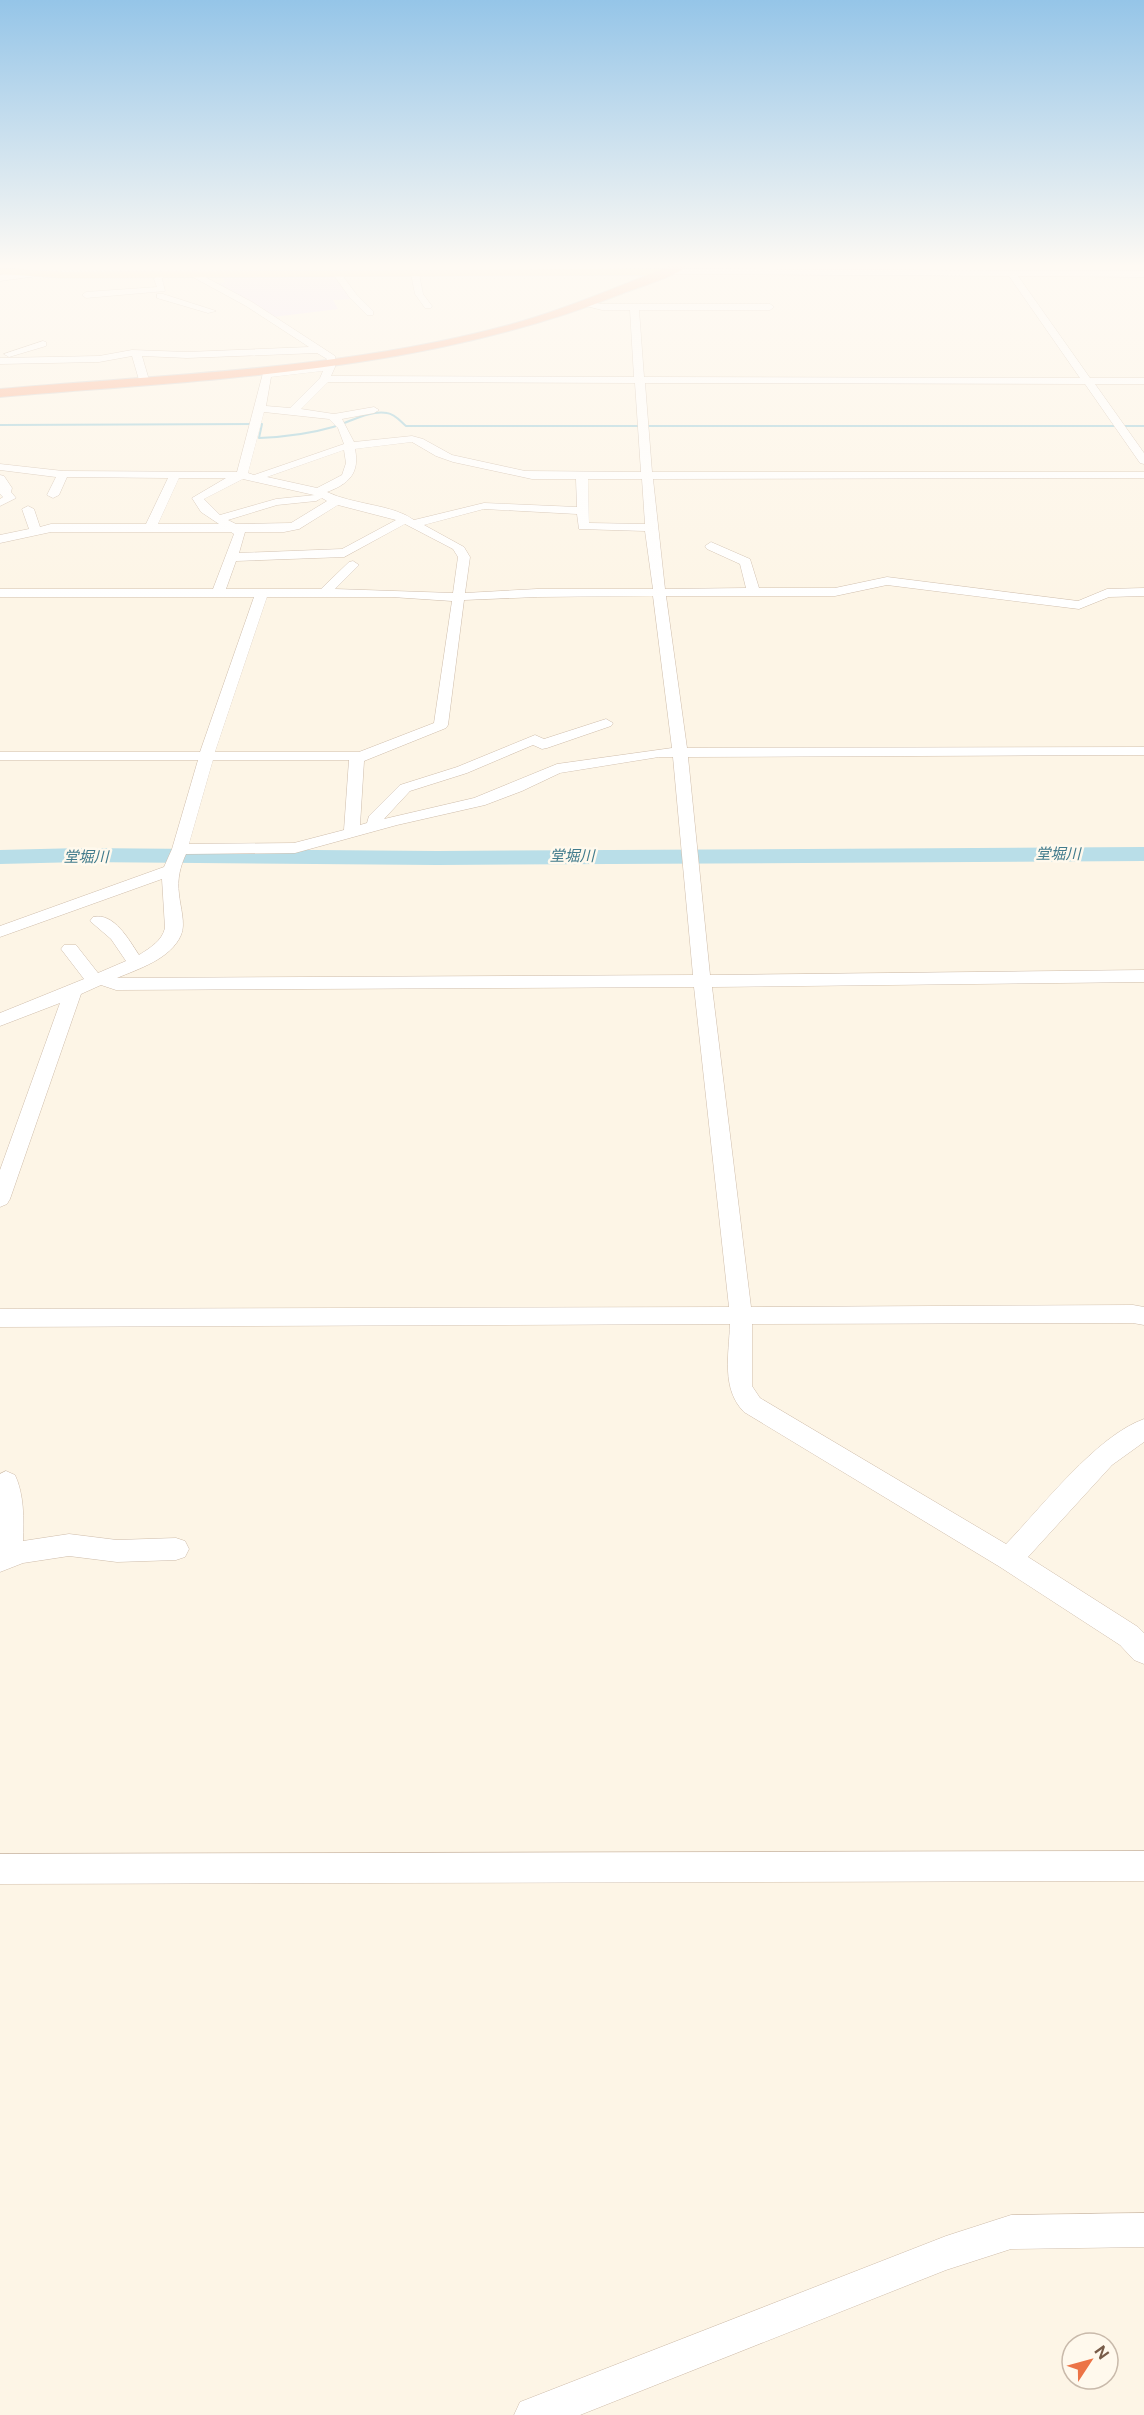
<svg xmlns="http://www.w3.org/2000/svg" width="1144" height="2415" font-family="'Public Sans','Noto Sans JP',sans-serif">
<rect width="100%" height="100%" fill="#fdf5e6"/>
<path fill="#f2e2fa" d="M221 276H335L353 299 333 300 338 309 273 317 215 284 225 282Z"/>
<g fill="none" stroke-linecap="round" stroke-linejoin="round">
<path stroke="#9fceda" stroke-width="2" d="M0 425 262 424 259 438C284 437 309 434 333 427 350 422 369 410 387 413 395 414 400 421 406 426H1144"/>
<path fill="#b9dee8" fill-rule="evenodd" d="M1144 847V861L437 865 81 862 0 864V850L81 848 437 851Z"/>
<defs>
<path id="minor" d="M664 269 1144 271V277L1018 276 1090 378H1144V384H1095L1144 453V464L1140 463 1085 384 645 383 652 472H1144V478L653 479 665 589 746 588 740 564 707 549 705 546 711 542 750 559 759 588H835L887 577 1078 601 1107 589 1144 588V596L1109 597 1079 609 887 585 835 596H666L687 748 1144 747V755L688 757 710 975 1144 970V982L712 987 751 1307 1133 1305 1144 1307V1325L1133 1323 752 1324V1386L760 1398 1006 1544C1042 1507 1096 1436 1144 1419V1442L1112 1465 1028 1557 1138 1627 1144 1633V1664L1134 1660 1120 1645 1000 1567 744 1412C721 1389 729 1354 730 1324L0 1327V1309L729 1307 694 987 116 990 101 985 81 994 10 1199 7 1204 0 1207V1170L60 1003 0 1026V1013L84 979 61 949 64 945H76L98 973 126 961 111 939 90 921 93 917C114 912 129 940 139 955 150 948 162 941 165 928L162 879 0 937V926L164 867 172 849 198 760H0V752H200L254 597H0V589H213L234 534 231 532H51L0 543V535L29 529 22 509 28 506 34 509 40 527 51 524H146L168 478 67 477 59 495 53 498 47 495 56 477 0 470V464L63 471 237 472 263 373 325 365 327 359 317 353 187 358 142 356 149 380 144 383 139 380 132 356 99 362 0 364V358L99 356 132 350 187 352 309 347 246 306 191 276 190 274 194 271 252 302 335 356V367L331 376 634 377 630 310H602L582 305V301L602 304H770L774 307 770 310H639L644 377 1080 378 1009 276 661 274V270ZM323 371 320 378 290 408 266 406 271 377ZM328 382 635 383 641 472 525 471 452 455 423 439 412 436 354 442 342 419 374 413 379 410 374 407 334 414 301 409ZM264 412 329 419 338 428 344 444 254 475 248 473ZM412 442 436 456 453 462 532 479H576L577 507 484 503 414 520C392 504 354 505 327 492 349 484 360 473 355 449ZM344 450 346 463 342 475 317 488 267 477ZM179 478H226L192 498 201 512 219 524H158ZM243 479 314 495H315L276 499 220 515 204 499ZM588 479H642L645 524 589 523ZM322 498 327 501 291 523 236 524 228 520 277 505 316 501ZM338 505 396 520 342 549 239 553 245 532H284L299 529ZM484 509 577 514 579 529 645 531 653 589H537L465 593 470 557 464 547 424 525ZM405 524 453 549 458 557 453 593 335 589 359 565 353 561 349 562 321 589H226L236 561 344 557ZM653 596 672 748 557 764 474 798 384 819 410 791 467 773 533 745 542 749 547 748 611 726 613 723 606 719 544 739 535 735 457 767 400 785 369 816 367 823 360 825 364 761 446 728 448 725 464 600 537 597ZM267 597H392L452 601 434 723 359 752H215ZM659 757H673L693 975 117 978C138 969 171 959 181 935 186 924 180 906 179 894 177 879 180 867 186 854L295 853 397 825 485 805 522 791 560 773ZM213 760H349L344 830 294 843 189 844Z
M34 271 38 274 37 276 0 281V275Z
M415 271 419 274 423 294 432 306 431 308H425L415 294 411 274Z
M160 272 164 275 162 279 165 291 86 298 82 295 86 292 157 287 154 279Z
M334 272H340L356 294 373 311V315H367L350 298 333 274Z
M157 294H163L216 311 208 313 157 298Z
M43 341 46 342V346L9 357 4 354Z
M0 475 4 476 12 488 11 492 16 498 0 506V499L3 497 0 494Z
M6 1471 15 1475C24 1494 24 1519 23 1541L69 1534 117 1540 176 1538 185 1541 189 1549 185 1557 176 1560 117 1562 69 1556 23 1563 0 1572V1474Z
M1144 1851V1881L0 1884V1854Z
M1144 2213V2247L1011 2249 946 2270 580 2415H514L520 2402 946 2236 1011 2215Z"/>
<path id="major" d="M0 268 62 272 664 269 669 272 664 275 62 278 0 274Z"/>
<path id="highway" d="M671 266H687C677 276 636 288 621 294 423 373 210 379 0 397V389C168 374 341 370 505 326 562 311 616 287 671 266Z"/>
</defs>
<use href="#minor" stroke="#cfbdab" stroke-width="1"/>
<use href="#major" stroke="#dcd5d0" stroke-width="1"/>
<use href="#highway" stroke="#dcd5d0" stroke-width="2"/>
<use href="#minor" fill="#fff" fill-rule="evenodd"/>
<use href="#major" fill="#fedf9c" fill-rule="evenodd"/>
<use href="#highway" fill="#fab89a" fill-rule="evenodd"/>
</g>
<linearGradient id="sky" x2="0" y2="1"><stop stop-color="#95c5e8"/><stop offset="0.44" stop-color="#fefaf4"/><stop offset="1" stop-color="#fefaf4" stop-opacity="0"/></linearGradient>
<rect width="1144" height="604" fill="url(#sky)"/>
<g text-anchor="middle" stroke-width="5" stroke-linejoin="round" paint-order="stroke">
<g font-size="15" font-style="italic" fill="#417b8c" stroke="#fff9ed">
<text x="1058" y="859">堂堀川</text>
<text x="572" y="861">堂堀川</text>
<text x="86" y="862">堂堀川</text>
</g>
</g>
<g transform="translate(1090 2361) rotate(54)"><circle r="28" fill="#fff9ed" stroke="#c9baab" stroke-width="1.5"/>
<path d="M0-4.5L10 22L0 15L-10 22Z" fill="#ec7446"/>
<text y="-9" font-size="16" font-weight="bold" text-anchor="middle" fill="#785c49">N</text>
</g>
</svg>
